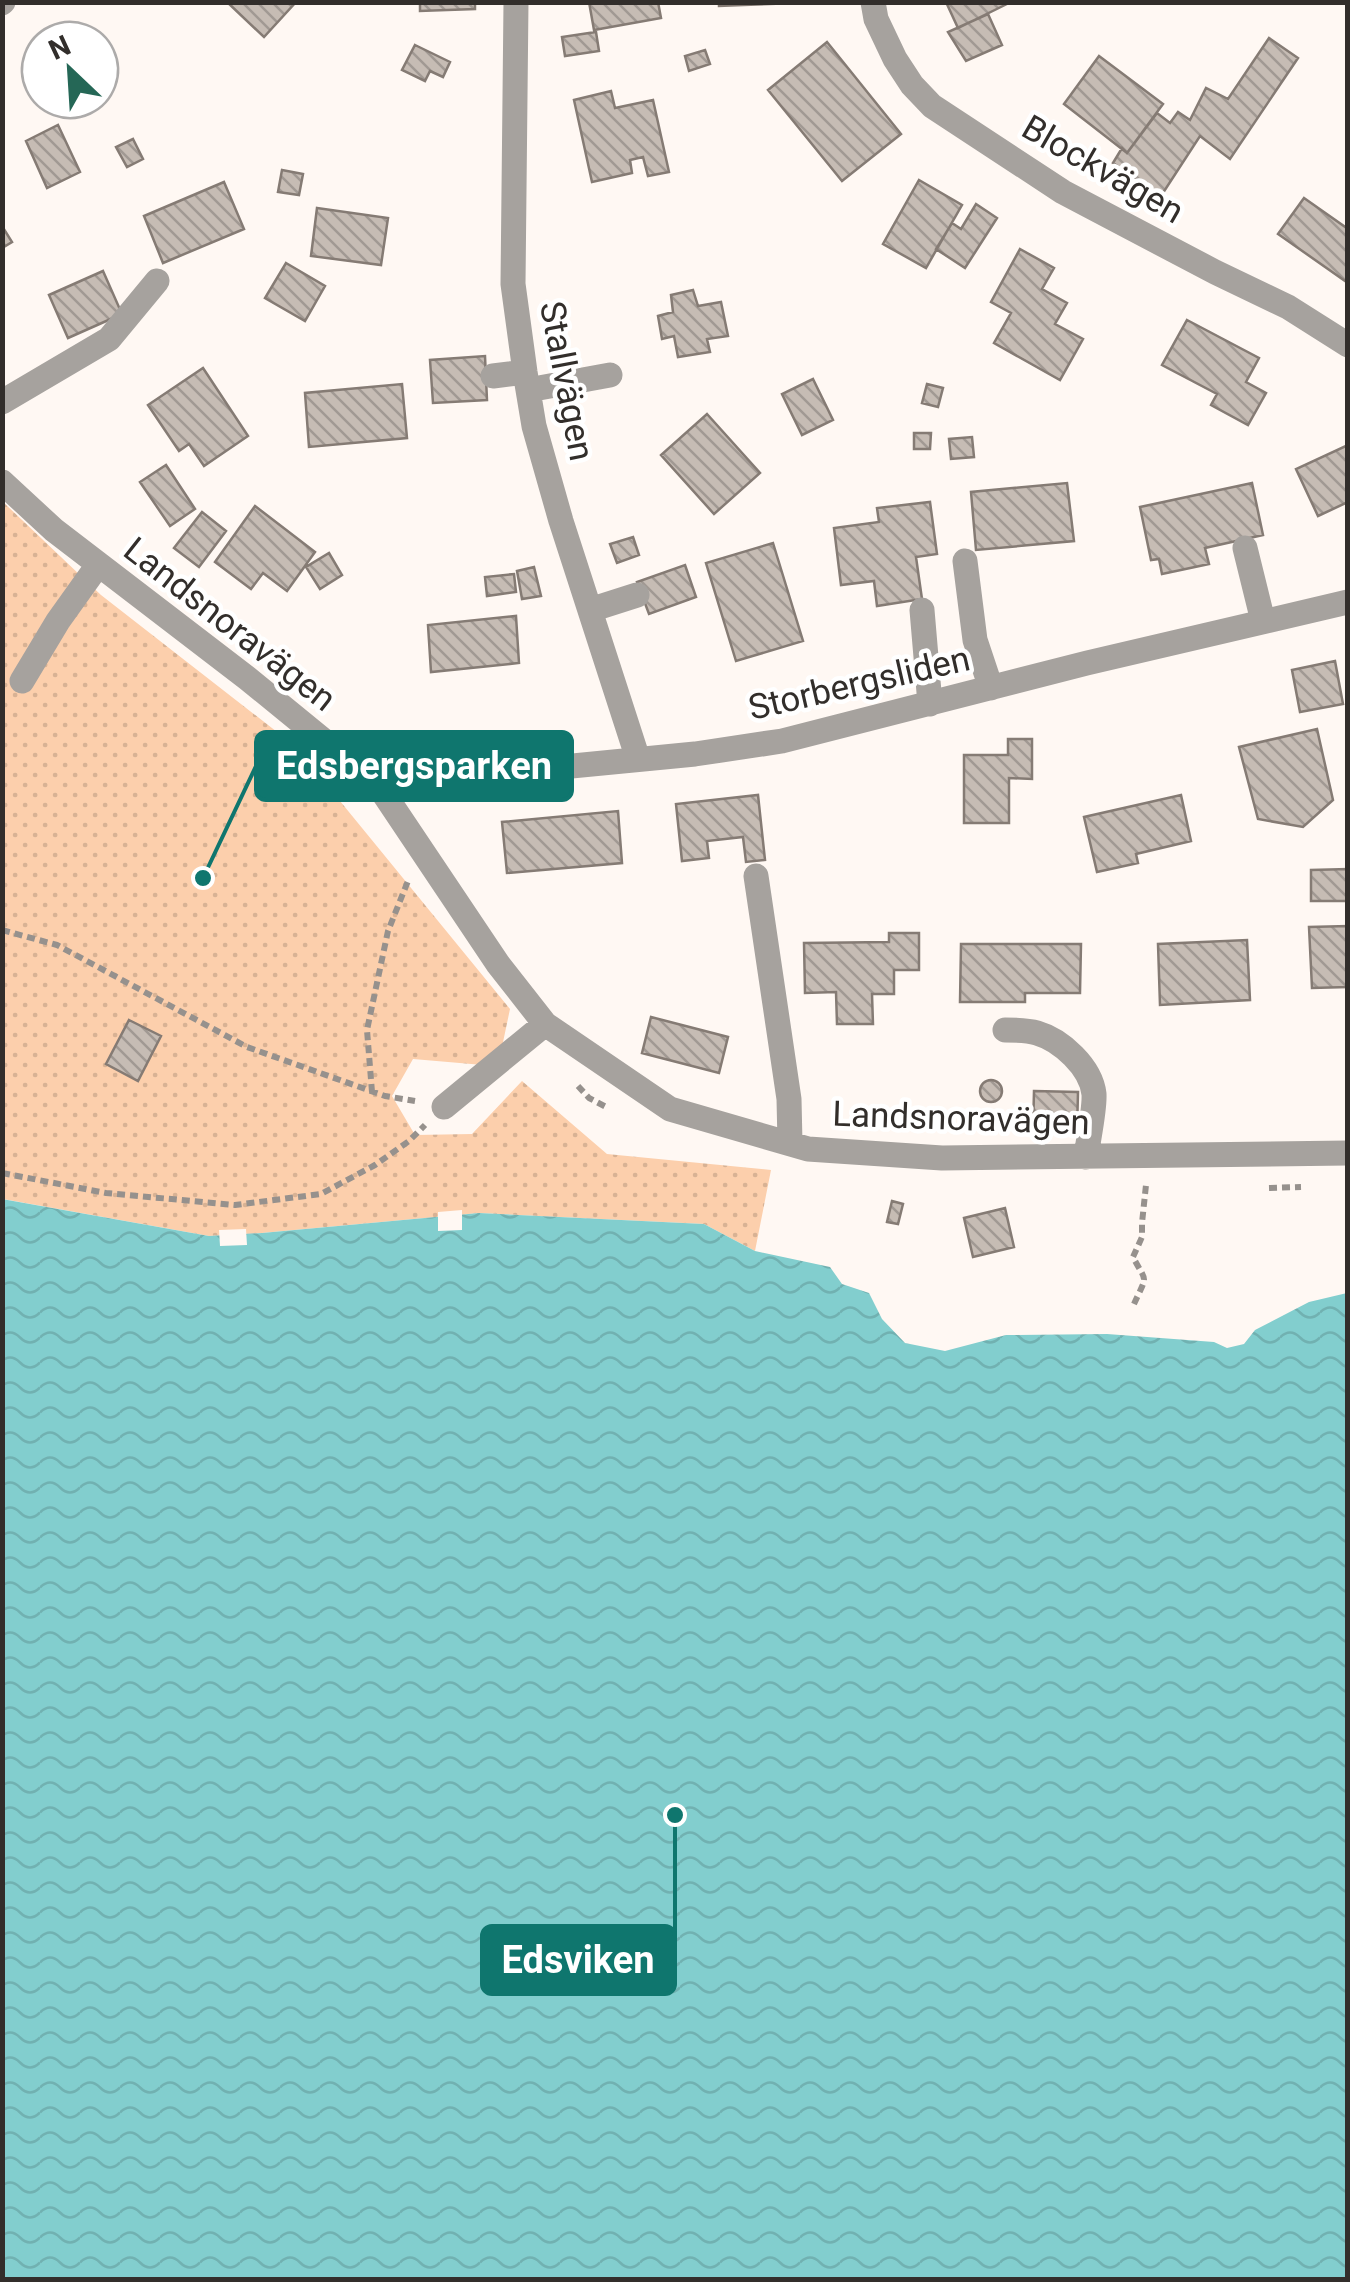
<svg xmlns="http://www.w3.org/2000/svg" width="1350" height="2282" font-family="Roboto,sans-serif">
<defs>
<pattern id="grass-dots" width="8" height="8" patternUnits="userSpaceOnUse" patternTransform="scale(2.5)"><rect width="8" height="8" fill="#fccfac"/><path d="M2 2h.1M6 6h.1" fill="none" stroke="#d8b294" stroke-width="1.8" stroke-linecap="round"/></pattern>
<pattern id="water-waves" width="16" height="10" patternUnits="userSpaceOnUse" patternTransform="scale(2.5)"><rect width="16" height="10" fill="#82cece"/><path d="M0 5q4-4 8 0t8 0" fill="none" stroke="#71b1b1"/></pattern>
<pattern id="building-back-hatch" width="6" height="6" patternUnits="userSpaceOnUse" patternTransform="scale(2.5)"><rect width="6" height="6" fill="#c6bcb4"/><path d="M-1 5l2 2M0 0l6 6M5-1l2 2" fill="none" stroke="#a19993"/></pattern>
</defs>
<rect width="100%" height="100%" fill="#fff8f3"/>
<path fill="url(#grass-dots)" d="M2 501 101 595 295 746 510 1009 502 1047 483 1065 413 1059 392 1096 415 1135 472 1134 522 1081 607 1154 771 1170 755 1251 704 1224 479 1213 262 1233 209 1236 3 1199Z"/>
<path fill="url(#water-waves)" d="M2 1199 209 1236 262 1233 479 1213 704 1224 755 1251 830 1267 842 1284 869 1293 882 1319 905 1343 945 1351 1006 1335 1107 1334 1214 1342 1227 1348 1244 1344 1255 1330 1309 1302 1347 1293V2279H3Z"/>
<path fill="#fff8f3" d="M462 1210V1230L438 1231V1212Z
M246 1229 247 1245 220 1246 219 1230Z"/>
<path fill="url(#building-back-hatch)" stroke="#857b74" stroke-width="2.5" d="M227 2H296L264 37Z
M420 2H475V9L420 11Z
M589 2H658L661 18 594 30Z
M719 2H796V3L719 6Z
M946 2H1011L958 28Z
M988 14 1002 45 966 61 948 32Z
M596 32 599 51 565 56 562 37Z
M1269 38 1298 58 1230 159 1200 136 1161 196 1113 163 1122 148 1127 153 1157 113 1170 123 1178 112 1190 120 1206 88 1228 99Z
M827 42 901 134 842 181 768 90Z
M415 45 450 62 443 77 430 71 425 81 402 70Z
M705 50 710 64 689 71 685 56Z
M1099 56 1163 104 1127 153 1064 104Z
M611 91 615 108 653 100 669 172 648 176 643 157 630 160 632 173 592 182 574 100Z
M58 125 80 172 47 188 26 141Z
M133 139 143 159 127 167 116 147Z
M282 170 303 174 299 195 278 192Z
M919 180 962 205 926 268 883 244Z
M224 182 244 229 163 263 144 216Z
M1304 198 1348 229V283L1278 234Z
M976 204 997 218 965 268 936 249 952 223 961 229Z
M317 208 388 218 381 265 311 256Z
M2 226 12 242 2 248Z
M1020 249 1054 268 1042 289 1067 303 1055 324 1083 339 1060 380 994 343 1011 313 991 302Z
M286 263 325 286 305 321 265 298Z
M103 271 122 314 68 338 49 295Z
M693 290 698 306 721 302 728 336 707 339 710 352 678 357 674 336 662 339 658 316 673 312 671 295Z
M1187 320 1259 358 1246 382 1266 393 1248 425 1211 405 1217 394 1162 365Z
M485 356 487 400 433 403 430 360Z
M203 368 248 436 204 466 189 444 179 451 148 405Z
M813 379 833 420 802 435 782 394Z
M402 384 407 438 309 447 305 393Z
M927 384 943 388 938 407 922 403Z
M707 414 760 473 714 514 661 455Z
M914 433H931L930 449H914Z
M972 437 974 457 951 459 949 439Z
M1348 445V502L1318 516 1296 469Z
M166 465 195 509 170 526 140 482Z
M1067 483 1074 541 976 550 971 492Z
M1252 483 1263 535 1205 548 1209 564 1162 574 1159 559 1151 560 1140 507Z
M930 502 937 554 916 557 922 599 877 606 874 581 841 585 834 528 879 522 877 508Z
M255 506 315 552 287 591 263 573 251 589 215 562Z
M202 512 226 531 199 567 174 548Z
M633 537 639 555 617 563 610 544Z
M773 543 803 641 736 661 706 563Z
M329 553 342 575 320 589 306 567Z
M685 565 696 597 649 614 637 582Z
M534 567 541 596 522 599 517 571Z
M514 574 516 592 487 596 485 577Z
M516 616 519 663 431 672 428 625Z
M1335 661 1343 704 1300 712 1292 670Z
M1317 729 1333 800 1303 827 1258 819 1239 747Z
M1008 739H1032V779L1009 778V823H964V755H1008Z
M758 795 765 860 746 862 743 837 707 841 709 858 682 861 676 804Z
M1181 795 1191 841 1136 854 1138 863 1097 872 1084 817Z
M618 811 622 863 507 873 502 822Z
M1348 869V901H1311V870Z
M1348 926V987L1312 988 1309 927Z
M889 933H919V970H894V994H872L873 1024H837L836 992 805 993 804 943 889 942Z
M1247 940 1250 1000 1160 1005 1158 944Z
M961 944H1081L1080 993H1025V1002H960Z
M651 1017 728 1037 719 1073 642 1053Z
M129 1020 161 1036 138 1081 106 1064Z
M980 1091a11 11 0 1 1 22 0a11 11 0 1 1-22 0Z
M1034 1091 1078 1092 1077 1132 1033 1131Z
M892 1201 903 1204 898 1224 887 1222Z
M1005 1208 1014 1247 973 1257 964 1218Z"/>
<g fill="none" stroke-linecap="round" stroke-linejoin="round">
<path stroke="#96918d" stroke-width="6" stroke-dasharray="8 5" stroke-linecap="butt" d="M2 930 57 945 247 1047 385 1096 415 1101
M578 1086 589 1098 608 1108
M372 1092 367 1030 388 931 408 881
M2 1173 106 1193 235 1205 321 1194 375 1165 409 1141 425 1125
M1269 1188 1301 1187
M1134 1304C1148 1273 1147 1284 1133 1257L1142 1237V1223L1146 1185"/>
<path stroke="#a6a29e" stroke-width="25" d="M516 2 513 284 525 372 534 426 561 521 638 759
M873 2 876 19 895 59 912 85 932 106 1063 192 1215 272 1288 307 1348 345
M2 3 3 2
M493 376 525 372
M528 390 610 375
M2 402 109 339 157 281
M2 482 54 530 247 678 378 785 498 964 545 1024 670 1109 808 1149 942 1158 1348 1153
M1245 548 1263 621
M965 561 975 640 991 688
M590 610 637 595
M922 610 930 704
M22 681 58 621 98 565
M378 785 695 754 782 741 1087 663 1348 602
M756 876 789 1099 790 1143
M1005 1030C1016 1030 1027 1030 1037 1033 1061 1040 1091 1067 1094 1094 1095 1110 1088 1140 1086 1157
M444 1107 545 1024"/>
</g>
<g text-anchor="middle" stroke-width="9" stroke-linejoin="round" paint-order="stroke">
<g font-size="35" fill="#322e2b" stroke="#fff">
<text transform="translate(1103 169) rotate(30)" y="12">Blockvägen</text>
<text transform="translate(567 381) rotate(79)" y="12">Stallvägen</text>
<text transform="translate(230 624) rotate(38)" y="12">Landsnoravägen</text>
<text transform="translate(859 683) rotate(-13)" y="12">Storbergsliden</text>
<text transform="translate(961 1118) rotate(2)" y="12">Landsnoravägen</text>
</g>
</g>
<path fill="none" stroke="#0f766e" stroke-width="4" d="M203 878L256 766M675 1815L675 1960"/>
<g fill="#0f766e" stroke="#fff" stroke-width="4">
<circle cx="203" cy="878" r="10"/>
<circle cx="675" cy="1815" r="10"/>
</g>
<g fill="#0f766e" stroke="#0f766e" stroke-width="4">
<rect x="256" y="732" width="316" height="68" rx="10"/>
<rect x="482" y="1926" width="193" height="68" rx="10"/>
</g>
<g font-size="38" text-anchor="middle" font-weight="bold" fill="#fff">
<text x="414" y="779">Edsbergsparken</text>
<text x="578" y="1973">Edsviken</text>
</g>
<rect width="1350" height="2282" fill="none" stroke="#322e2b" stroke-width="10"/>
<g transform="translate(70 70) rotate(335)"><circle r="48" fill="#ffffff" stroke="#adabaa" stroke-width="2.5"/>
<path d="M0-8L18 38L0 25L-18 38Z" fill="#256756"/>
<text y="-15" font-size="28" font-weight="bold" text-anchor="middle" fill="#322e2b">N</text>
</g>
</svg>
